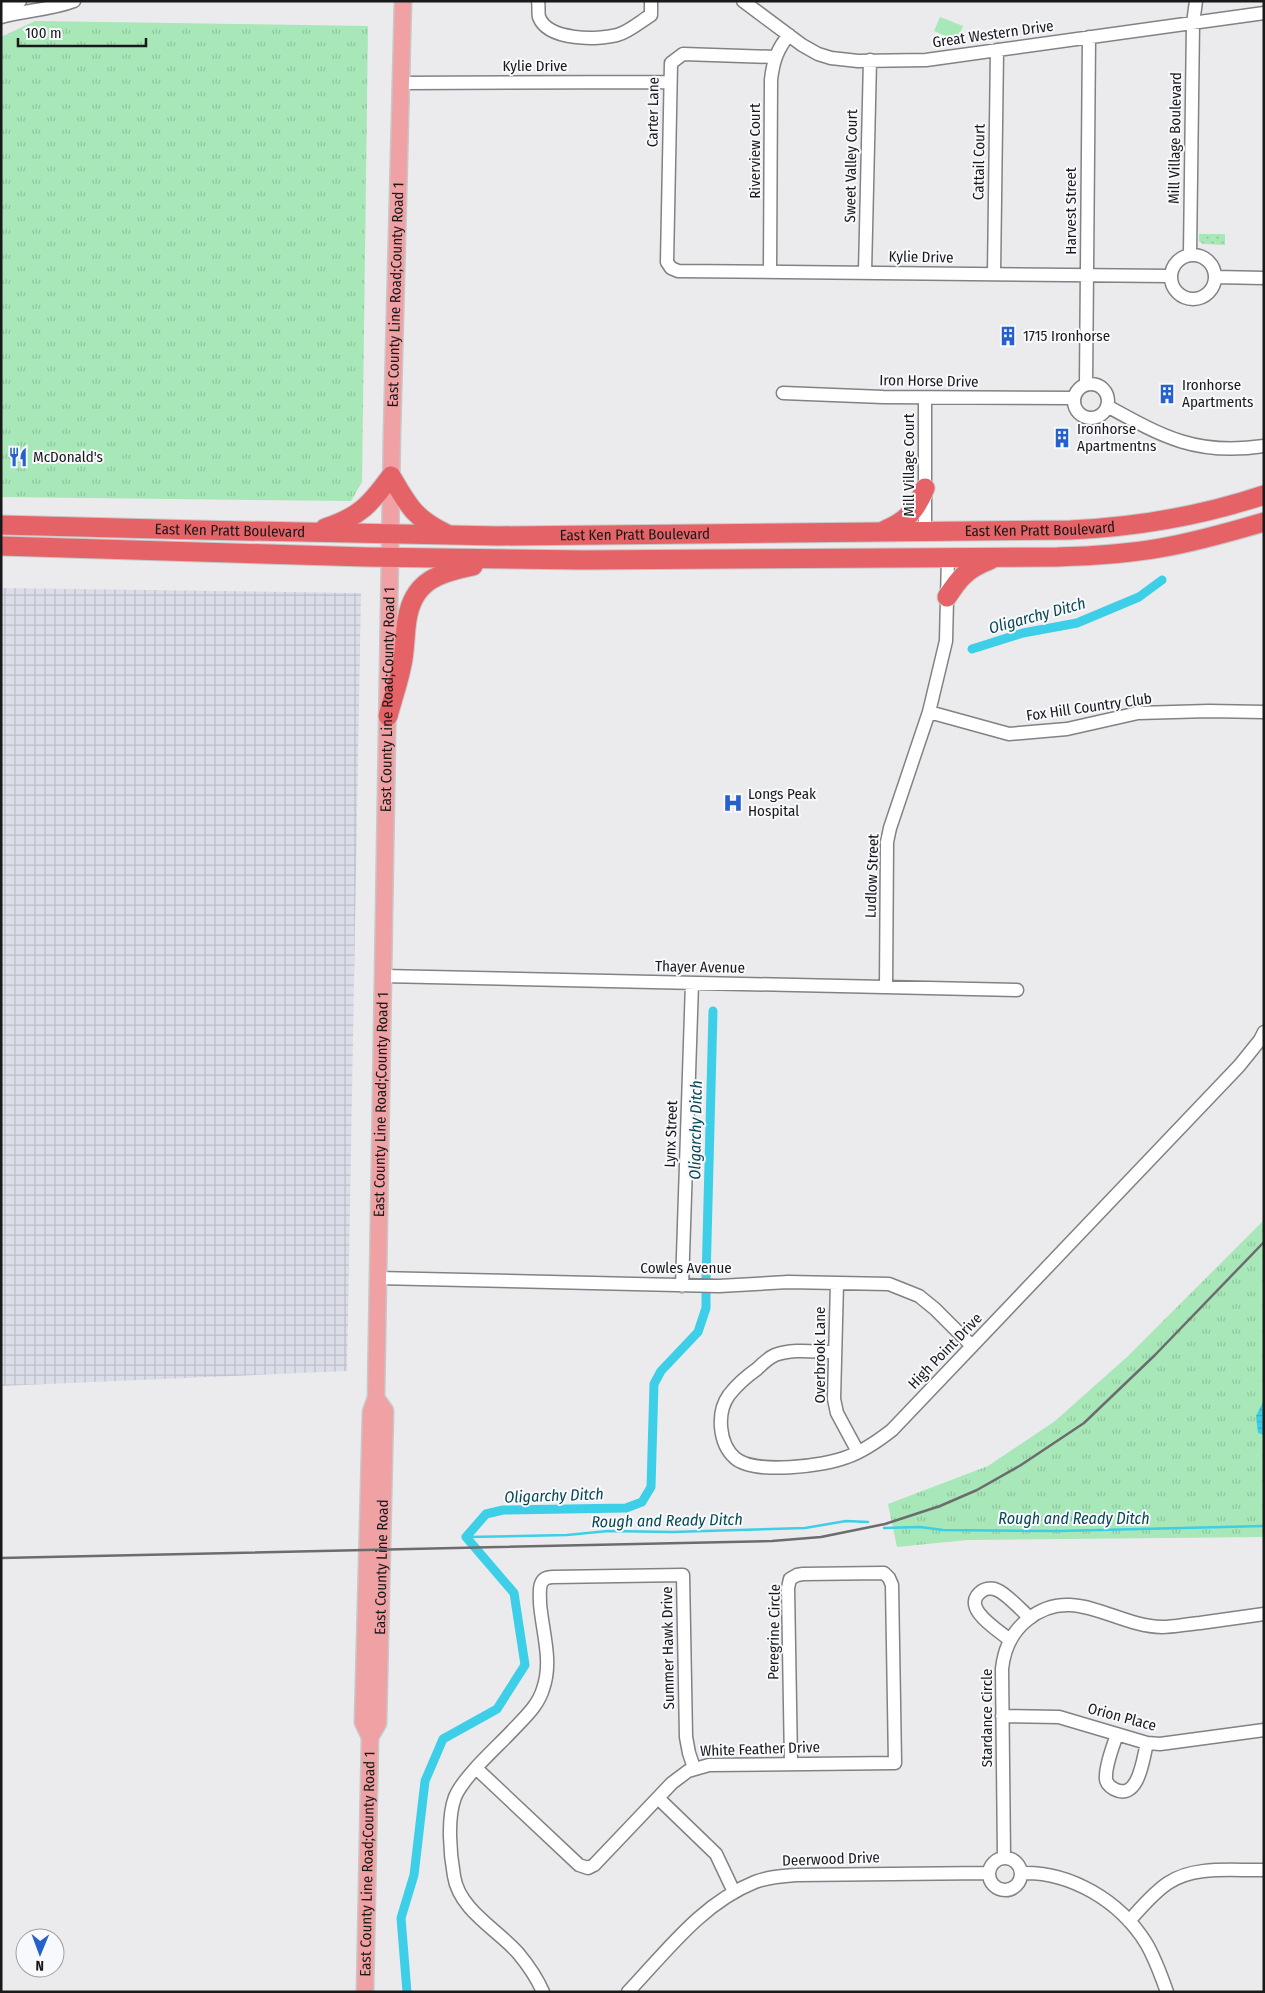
<svg xmlns="http://www.w3.org/2000/svg" width="1265" height="1993" font-family="'Fira Sans Condensed',sans-serif">
<defs>
<pattern id="industrial-grid" width="8" height="8" patternUnits="userSpaceOnUse" patternTransform="scale(1.25)"><rect width="8" height="8" fill="#dbdee8"/><path d="M0 4h8M4 0v8" fill="none" stroke="#bbbec6"/></pattern>
<pattern id="grass-tufts" width="24" height="20" patternUnits="userSpaceOnUse" patternTransform="scale(1.25)"><rect width="24" height="20" fill="#a7e7b8"/><path d="M3 7l-1-3M5 7V3M7 7l1-3M15 17l-1-3M17 17v-4M19 17l1-3" fill="none" stroke="#8fc69e"/></pattern>
<pattern id="park-dots" width="8" height="8" patternUnits="userSpaceOnUse" patternTransform="scale(1.25)"><rect width="8" height="8" fill="#a7e7b8"/><path d="M2 2h.1M6 6h.1" fill="none" stroke="#8fc69e" stroke-width="1.8" stroke-linecap="round"/></pattern>
<pattern id="water-rules" width="6" height="5" patternUnits="userSpaceOnUse" patternTransform="scale(1.25)"><rect width="6" height="5" fill="#3dcfe7"/><path d="M0 2.5h6" fill="none" stroke="#35b1c6"/></pattern>
</defs>
<rect width="100%" height="100%" fill="#ebebee"/>
<path fill="url(#industrial-grid)" d="M1 588 361 593 347 1371 1 1386Z"/>
<path fill="url(#grass-tufts)" d="M35 21 368 26 362 482 351 501 1 497V37Z
M1264 1220V1537L967 1540 897 1547 888 1504 988 1466 1055 1421 1127 1357Z"/>
<path fill="url(#park-dots)" d="M1199 234H1225V245L1203 244 1199 241Z"/>
<path fill="#a7e7b8" d="M940 17 963 26 957 41 934 31Z"/>
<path fill="url(#water-rules)" d="M1264 1400V1435L1258 1433 1256 1416Z"/>
<g fill="none" stroke-linecap="round" stroke-linejoin="round">
<path stroke="#3dcfe7" stroke-width="2.5" d="M884 1528 920 1527 943 1530 1058 1531 1264 1526
M466 1537 567 1535 608 1531 672 1532 805 1528 846 1521 868 1522"/>
<path stroke="#3dcfe7" stroke-width="9" d="M972 649 1023 633 1077 623 1139 597 1162 580
M706 1279 713 1011
M407 1992 401 1918 414 1875 425 1781 443 1739 497 1709 525 1665 514 1593 466 1537 486 1514 503 1510 626 1508 642 1502 651 1487 654 1384 661 1371 698 1332 706 1308V1293"/>
<defs>
<path id="minor" d="M538 1C539 6 538 13 539 17 548 41 598 40 617 35 629 32 641 21 651 15V1
M743 1 802 45 818 54 831 58 858 61 926 60 1264 13
M1 5 20 1
M1 17C25 10 51 10 74 1
M775 57 683 54 671 63 667 262 671 268 678 271 1170 276
M401 83 670 82
M1190 254 1193 23 1196 1
M1171 277a22 22 0 1 1 44 0a22 22 0 1 1-44 0Z
M770 271 771 80C773 62 777 49 789 35
M865 272 870 60
M994 274 997 50
M1215 277 1264 278
M1086 384 1089 37
M1074 401a17 17 0 1 1 34 0a17 17 0 1 1-34 0Z
M783 393 883 397 1074 398
M1107 406C1163 437 1197 456 1264 446
M925 532V398
M929 712 1009 734 1067 729 1138 713 1209 711 1264 712
M383 976 1017 990
M886 987 887 842 890 828 929 712 946 641 948 557
M377 1278 719 1286 788 1282 889 1284 919 1296 935 1309 972 1346
M837 1283 834 1399 837 1413 858 1452
M682 1286 692 983
M835 1352C816 1352 793 1348 775 1355 768 1358 762 1364 757 1369 747 1376 736 1386 729 1395 716 1413 719 1444 735 1458 754 1475 825 1466 847 1457 864 1451 878 1441 892 1430L1239 1066 1260 1040 1264 1032
M1010 1640C998 1630 959 1607 982 1591 986 1588 993 1588 997 1590 1007 1594 1021 1610 1030 1618
M1002 1716 1059 1717 1147 1743 1160 1744 1264 1730
M1117 1734C1113 1747 1106 1763 1106 1776 1105 1782 1109 1786 1114 1789 1139 1802 1143 1758 1147 1743
M477 1769 579 1865 588 1868 594 1865 672 1783 688 1771 709 1765 895 1763 892 1585 889 1578 884 1573 803 1574 797 1575 790 1579 788 1588 791 1763
M658 1798 716 1854 734 1892
M989 1874a16 16 0 1 1 32 0a16 16 0 1 1-32 0Z
M1004 1858 1002 1669C1004 1649 1011 1633 1027 1620 1072 1583 1114 1626 1162 1627 1174 1627 1187 1624 1200 1623 1221 1620 1242 1617 1264 1614
M1021 1873C1070 1871 1120 1901 1146 1943 1155 1958 1161 1975 1167 1992
M1129 1921C1141 1908 1153 1893 1168 1883 1195 1865 1233 1871 1264 1870
M543 1992C537 1978 528 1965 518 1953 498 1930 459 1910 454 1876 450 1854 447 1818 455 1797 464 1776 496 1748 512 1731 524 1718 538 1706 543 1689 553 1661 542 1631 540 1603 540 1597 539 1589 541 1584 543 1578 548 1577 553 1577L683 1575 686 1737 689 1753 694 1768
M628 1992C666 1952 702 1903 755 1882 768 1877 782 1876 796 1875L988 1873"/>
<g id="major">
<path id="s1" d="M370 1737 378 1723 385 1411 376 1398"/>
<path id="s2" d="M365 1992 370 1737 363 1722 371 1412 376 1398 392 433 403 1"/>
</g>
<g id="highway">
<path id="s3" d="M1 525 198 530 498 536 1070 530C1137 527 1201 516 1264 495"/>
<path d="M325 528C359 517 370 505 391 476 408 505 414 518 445 533"/>
<path d="M885 530C907 521 917 509 925 488"/>
<path d="M1 546 366 557 583 560 1057 557C1092 556 1126 554 1160 548 1195 542 1230 532 1264 522"/>
<path d="M947 597C960 577 967 569 990 560"/>
<path d="M388 716C393 697 400 678 403 659 405 646 405 633 407 620 413 581 438 573 473 566"/>
</g>
</defs>
<use href="#minor" stroke="#818284" stroke-width="15"/>
<use href="#major" stroke="#c8c8c8" stroke-width="19"/>
<use href="#highway" stroke="#c8c8c8" stroke-width="21"/>
<use href="#minor" stroke="#fff" stroke-width="12"/>
<use href="#major" stroke="#efa1a4" stroke-width="16"/>
<use href="#highway" stroke="#e56267" stroke-width="19"/>
<path stroke="#6c6c6e" stroke-width="2.5" d="M1 1558 772 1541 821 1537 885 1524 940 1506 977 1490 1021 1465 1084 1423 1155 1355 1264 1242"/>
</g>
<defs>
<symbol id="building-bare" viewBox="-9 -9 18 18"><path d="M-4-6H4V6H1V3H-1V6H-4ZM-2.5-4.3h1.7v1.8h-1.7ZM.8-4.3h1.7v1.8H.8ZM-2.5-1h1.7V.8h-1.7ZM.8-1h1.7V.8H.8Z" fill="#2660cd" stroke="#f8f9fc" stroke-width="2.5" paint-order="stroke"/></symbol>
<symbol id="restaurant-bare" viewBox="-9 -9 18 18"><path d="M-5-6h1v4h1v-4h1v4h1v-4h1v5L-1.5 .5V6h-2V.5L-5-1ZM5-6V6H3V1.5H1.5Q1.5-4 5-6Z" fill="#2660cd" stroke="#f8f9fc" stroke-width="2.5" paint-order="stroke"/></symbol>
<symbol id="hospital-bare" viewBox="-9 -9 18 18"><path d="M-5-5h3v3.5h4V-5h3V5h-3V1.5h-4V5h-3Z" fill="#2660cd" stroke="#f8f9fc" stroke-width="2.5" paint-order="stroke"/></symbol>
</defs>
<g fill-rule="evenodd">
<use href="#building-bare" x="994" y="322" width="28" height="28"/>
<use href="#building-bare" x="1153" y="380" width="28" height="28"/>
<use href="#building-bare" x="1048" y="424" width="28" height="28"/>
<use href="#restaurant-bare" x="4" y="443" width="28" height="28"/>
<use href="#hospital-bare" x="719" y="789" width="28" height="28"/>
</g>
<g text-anchor="middle" stroke-width="4" stroke-linejoin="round" paint-order="stroke">
<g font-size="15" fill="#19191a" stroke="#f8f9fc">
<text transform="translate(993 34) rotate(-8)" y="5">Great Western Drive</text>
<text x="535" y="71">Kylie Drive</text>
<text transform="translate(653 112) rotate(-89)" y="5">Carter Lane</text>
<text transform="translate(1175 138) rotate(-89)" y="5">Mill Village Boulevard</text>
<text transform="translate(755 151) rotate(-90)" y="5">Riverview Court</text>
<text transform="translate(979 162) rotate(-89)" y="5">Cattail Court</text>
<text transform="translate(851 166) rotate(-89)" y="5">Sweet Valley Court</text>
<text transform="translate(1071 211) rotate(-90)" y="5">Harvest Street</text>
<text transform="translate(921 257) rotate(1)" y="5">Kylie Drive</text>
<text dy="5" stroke="none"><textPath href="#s2" startOffset="1700">East County Line Road;County Road 1</textPath></text>
<text transform="translate(929 381) rotate(1)" y="5">Iron Horse Drive</text>
<text transform="translate(909 465) rotate(-90)" y="5">Mill Village Court</text>
<text dy="5" stroke="none"><textPath href="#s3" startOffset="1039">East Ken Pratt Boulevard</textPath></text>
<text dy="5" stroke="none"><textPath href="#s3" startOffset="229">East Ken Pratt Boulevard</textPath></text>
<text dy="5" stroke="none"><textPath href="#s3" startOffset="634">East Ken Pratt Boulevard</textPath></text>
<text dy="5" stroke="none"><textPath href="#s2" startOffset="1295">East County Line Road;County Road 1</textPath></text>
<text transform="translate(1089 707) rotate(-8)" y="5">Fox Hill Country Club</text>
<text transform="translate(872 876) rotate(-88)" y="5">Ludlow Street</text>
<text transform="translate(700 967) rotate(1)" y="5">Thayer Avenue</text>
<text dy="5" stroke="none"><textPath href="#s2" startOffset="890">East County Line Road;County Road 1</textPath></text>
<text transform="translate(671 1134) rotate(-88)" y="5">Lynx Street</text>
<text x="686" y="1273">Cowles Avenue</text>
<text transform="translate(945 1351) rotate(-46)" y="5">High Point Drive</text>
<text transform="translate(820 1355) rotate(-90)" y="5">Overbrook Lane</text>
<text dy="5" stroke="none"><textPath href="#s1" startOffset="172">East County Line Road</textPath></text>
<text transform="translate(774 1632) rotate(-89)" y="5">Peregrine Circle</text>
<text transform="translate(668 1648) rotate(-91)" y="5">Summer Hawk Drive</text>
<text transform="translate(1122 1717) rotate(15)" y="5">Orion Place</text>
<text transform="translate(987 1718) rotate(-90)" y="5">Stardance Circle</text>
<text transform="translate(760 1749) rotate(-2)" y="5">White Feather Drive</text>
<text transform="translate(831 1859) rotate(-2)" y="5">Deerwood Drive</text>
<text dy="5" stroke="none"><textPath href="#s2" startOffset="128">East County Line Road;County Road 1</textPath></text>
</g>
<g font-size="15" fill="#19191a" stroke="#f8f9fc" text-anchor="start">
<text x="1023" y="341">1715 Ironhorse</text>
<text x="1182" y="390">Ironhorse<tspan x="1182" dy="17">Apartments</tspan></text>
<text x="1077" y="434">Ironhorse<tspan x="1077" dy="17">Apartmentns</tspan></text>
<text x="33" y="462">McDonald's</text>
<text x="748" y="799">Longs Peak<tspan x="748" dy="17">Hospital</tspan></text>
</g>
<g font-size="16" font-style="italic" fill="#084852" stroke="#f8f9fc">
<text transform="translate(1037 615) rotate(-15)" y="6">Oligarchy Ditch</text>
<text transform="translate(695 1130) rotate(-89)" y="6">Oligarchy Ditch</text>
<text transform="translate(554 1495) rotate(-2)" y="6">Oligarchy Ditch</text>
<text x="1074" y="1524">Rough and Ready Ditch</text>
<text transform="translate(667 1520) rotate(-1)" y="6">Rough and Ready Ditch</text>
</g>
</g>
<rect width="1265" height="1993" fill="none" stroke="#19191a" stroke-width="5"/>
<g transform="translate(40 1953) rotate(181)"><circle r="24" fill="#f8f9fc" stroke="#9f9fa2"/>
<path d="M0-4L9 19L0 12L-9 19Z" fill="#2660cd"/>
<text y="-8" font-size="14" font-weight="bold" text-anchor="middle" fill="#19191a">N</text>
</g>
<path d="M18 38v8h128v-8" fill="none" stroke="#19191a" stroke-width="2.5"/>
<text x="25" y="38" font-size="15" fill="#19191a" stroke="#f8f9fc" stroke-width="4" paint-order="stroke">100 m</text>
</svg>
